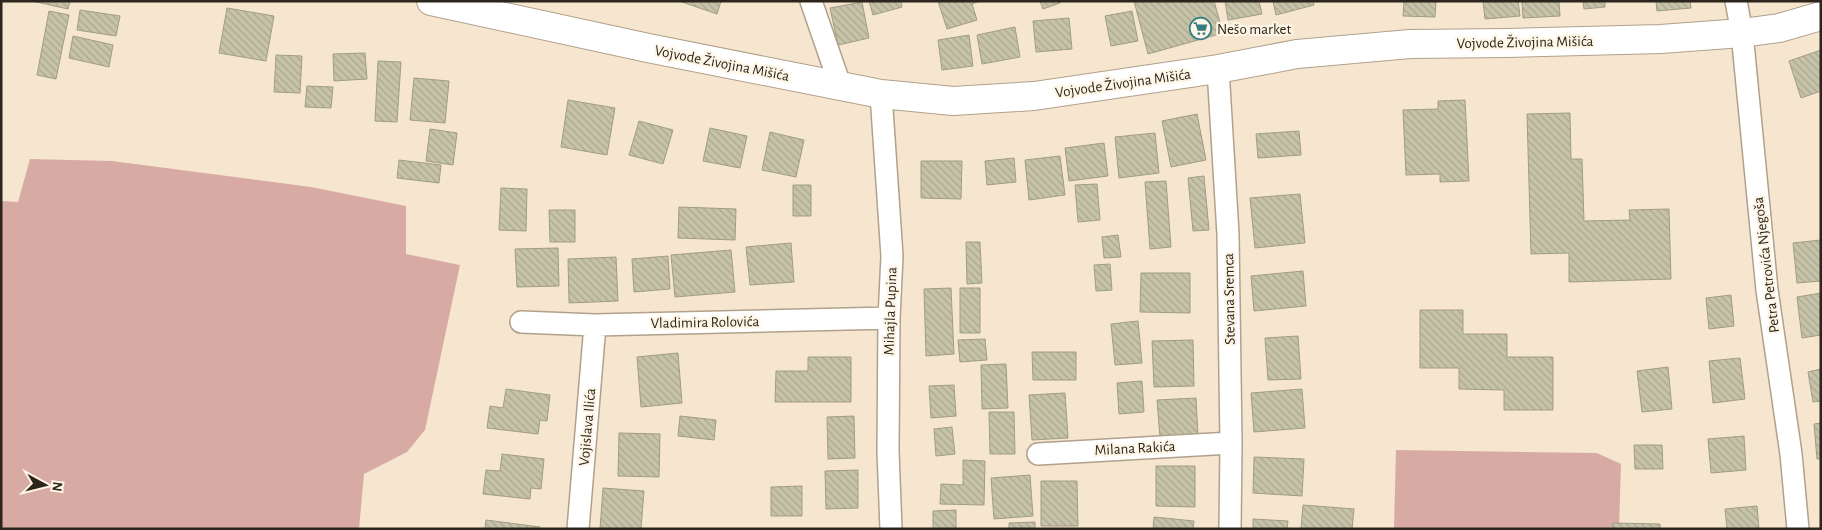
<svg xmlns="http://www.w3.org/2000/svg" width="1822" height="530" font-family="'Alegreya Sans',sans-serif">
<defs>
<pattern id="building-back-hatch" width="6" height="6" patternUnits="userSpaceOnUse" patternTransform="scale(1.25)"><rect width="6" height="6" fill="#c6c3a9"/><path d="M-1 5l2 2M0 0l6 6M5-1l2 2" fill="none" stroke="#aaa791"/></pattern>
</defs>
<rect width="100%" height="100%" fill="#f7e6cf"/>
<path fill="#d8aaa4" d="M30 159 112 161 311 187 406 206V254L460 265 425 430 407 452 364 474 359 529H1V201L18 202Z
M1396 450 1597 453 1621 464 1619 529H1394Z"/>
<path fill="url(#building-back-hatch)" stroke="#a09d84" d="M32 1H70L68 9Z
M679 1H721L717 14Z
M869 1H901L902 7 873 15Z
M938 1H980L972 4 977 20 947 29Z
M1040 1H1060V3L1043 9Z
M1134 1H1214L1223 33 1148 54Z
M1225 1H1259L1262 14 1228 20Z
M1273 1H1313L1314 5 1276 15Z
M1404 1H1436L1435 17 1403 16Z
M1483 1H1518L1520 16 1485 19Z
M1522 1H1559L1560 16 1523 18Z
M1583 1H1605V7L1584 9Z
M1656 1H1690L1691 8 1657 11Z
M862 2 869 38 838 45 830 8Z
M227 8 274 16 266 61 219 53Z
M80 10 120 16 116 36 77 30Z
M49 11 69 15 56 79 37 75Z
M1132 11 1138 41 1111 46 1105 16Z
M1069 18 1072 49 1036 52 1033 21Z
M1015 27 1020 57 982 64 977 35Z
M969 35 973 66 942 70 938 40Z
M73 36 113 45 109 67 69 58Z
M1821 50V91L1801 98 1789 61Z
M365 53 367 79 334 81 333 54Z
M276 55 302 56 300 93 274 92Z
M378 61 401 62 397 122 375 121Z
M414 78 449 81 445 123 410 120Z
M307 86 333 87 331 108 305 107Z
M568 100 615 108 607 155 561 147Z
M1465 100 1469 181 1440 182V174L1406 175 1403 110 1438 109V101Z
M1570 113 1571 159H1582L1584 221 1630 220 1629 210 1669 209 1671 279 1569 282V253L1531 254 1527 114Z
M1197 114 1206 160 1171 167 1162 121Z
M639 121 673 130 663 164 629 155Z
M710 128 747 136 740 168 703 161Z
M430 129 457 133 453 165 426 161Z
M1299 131 1301 155 1258 158 1256 134Z
M770 132 804 140 796 177 762 170Z
M1155 133 1159 173 1119 178 1115 137Z
M1104 143 1108 176 1069 181 1065 148Z
M1060 156 1065 195 1029 200 1025 160Z
M1014 158 1016 182 987 185 985 161Z
M399 160 441 165 439 183 397 178Z
M921 161H962L961 199 921 198Z
M1204 176 1209 230 1193 231 1188 178Z
M1166 181 1171 247 1150 249 1145 182Z
M1097 184 1100 220 1078 222 1075 185Z
M793 185H811V216H793Z
M501 188 527 189 526 231 499 230Z
M1300 194 1305 243 1255 248 1250 198Z
M679 207 736 209 735 240 678 238Z
M549 210H575V242H550Z
M1118 235 1121 257 1104 258 1102 237Z
M1821 240V281L1797 283 1793 243Z
M966 242H980L982 283 967 284Z
M791 243 794 282 750 285 746 247Z
M558 248 559 286 517 287 515 249Z
M731 250 735 292 675 297 671 255Z
M668 256 670 289 634 292 632 259Z
M616 257 618 301 569 303 568 259Z
M1110 264 1112 290 1096 291 1094 265Z
M1303 271 1306 306 1254 311 1251 276Z
M1141 273H1190V313L1140 312Z
M951 288 954 354 926 356 924 289Z
M960 288H980V333H960Z
M1821 293V335L1802 338 1797 297Z
M1731 295 1734 326 1709 329 1706 298Z
M1420 310H1463V334H1507V357H1553V410H1504V390L1459 389V368H1420Z
M1138 321 1142 363 1115 365 1111 324Z
M1298 336 1301 379 1268 380 1265 338Z
M985 339 987 360 960 362 958 340Z
M1193 340 1194 386 1154 387 1152 341Z
M1032 352H1076V380H1033Z
M678 353 682 403 641 407 637 357Z
M808 357H851V402H775L776 371H808Z
M1740 358 1745 399 1713 403 1709 361Z
M1006 364 1008 408 982 409 981 365Z
M1668 367 1672 409 1642 412 1637 371Z
M1821 369V401L1813 402 1808 372Z
M1142 381 1144 412 1119 414 1117 383Z
M954 385 956 416 931 418 929 386Z
M506 389 550 395 547 421 540 420 538 434 487 428 490 406 503 408Z
M1302 389 1305 428 1254 432 1251 393Z
M1065 393 1068 438 1032 440 1029 395Z
M1196 398 1198 436 1160 438 1157 400Z
M989 412H1014L1015 454H990Z
M680 416 716 420 714 440 678 436Z
M854 416 855 458 828 459 827 417Z
M1821 423V459H1817L1814 424Z
M952 427 955 454 936 456 934 429Z
M619 433 660 434 659 477 618 476Z
M1744 436 1746 470 1711 473 1708 439Z
M1634 445H1662L1663 469H1635Z
M502 454 544 459 541 489 531 488 530 499 483 494 486 470 500 471Z
M1254 457 1304 459 1302 496 1253 493Z
M963 460 985 461 984 505 940 504 941 484 963 485Z
M1156 466H1195V507L1156 506Z
M858 470V508L826 509 825 471Z
M1030 475 1033 516 994 519 991 478Z
M1041 481H1077L1078 526H1041Z
M802 486V516H771V487Z
M603 488 644 491 641 529H600Z
M1303 505 1354 509 1352 529H1301Z
M1757 506 1759 529H1727L1725 509Z
M956 510V529H933V511Z
M1154 517 1194 521 1193 529H1153Z
M1253 519 1288 521 1287 529H1253Z
M486 520 540 527 539 529H485Z
M1035 522V529H1009V523Z
M1613 523 1660 524V529H1613Z"/>
<g fill="none" stroke-linecap="round" stroke-linejoin="round">
<defs>
<path id="street" d="M811 1 840 85
M1736 1 1742 33 1767 290 1791 454 1798 529
M1218 69 1228 234 1231 443 1230 529
M881 94 892 256 889 318 888 451 891 529
M521 322 595 325 889 318
M1038 454 1231 443
M578 529 595 325"/>
<path id="secondary" d="M431 1 648 48 881 94 953 101 1034 96 1218 69 1297 54 1410 44 1507 43 1661 39 1742 33 1779 28 1821 16"/>
</defs>
<use href="#street" stroke="#b1a18b" stroke-width="24"/>
<use href="#secondary" stroke="#b1a18b" stroke-width="30"/>
<use href="#street" stroke="#fff" stroke-width="21"/>
<use href="#secondary" stroke="#fff" stroke-width="28"/>
</g>
<defs>
<symbol id="supermarket-ring" viewBox="-11 -11 22 22"><circle r="9.5" fill="#fff5e6" stroke="#357d84" stroke-width="1.5"/><path d="M-6-5.5h2.5l.6 2H6L4.5 2H-2.5L-4.4-4H-6ZM-1.5 3.2a1.3 1.3 0 1 0 .1 0ZM3 3.2a1.3 1.3 0 1 0 .1 0Z" fill="#357d84"/></symbol>
</defs>
<g fill-rule="evenodd">
<use href="#supermarket-ring" x="1188" y="16" width="25" height="25"/>
</g>
<g text-anchor="middle" stroke-width="4.5" stroke-linejoin="round" paint-order="stroke">
<g font-size="15" fill="#2b251c" stroke="#fff5e6" text-anchor="start">
<text x="1217" y="34">Nešo market</text>
</g>
<g font-size="15" fill="#2b251c" stroke="#fff5e6">
<text transform="translate(1525 42) rotate(-1)" y="5">Vojvode Živojina Mišića</text>
<text transform="translate(722 63) rotate(11)" y="5">Vojvode Živojina Mišića</text>
<text transform="translate(1123 83) rotate(-8)" y="5">Vojvode Živojina Mišića</text>
<text transform="translate(1766 265) rotate(-97)" y="5">Petra Petrovića Njegoša</text>
<text transform="translate(1229 299) rotate(-91)" y="5">Stevana Sremca</text>
<text transform="translate(890 311) rotate(-88)" y="5">Mihajla Pupina</text>
<text transform="translate(705 322) rotate(-1)" y="5">Vladimira Rolovića</text>
<text transform="translate(587 427) rotate(-85)" y="5">Vojislava Ilića</text>
<text transform="translate(1135 448) rotate(-3)" y="5">Milana Rakića</text>
</g>
</g>
<rect width="1822" height="530" fill="none" stroke="#2b251c" stroke-width="5"/>
<g transform="translate(45 485) rotate(97)" stroke="#fff5e6" stroke-width="4" paint-order="stroke">
<path d="M0-4L9 19L0 12L-9 19Z" fill="#2b251c"/>
<text y="-8" font-size="14" font-weight="bold" text-anchor="middle" fill="#2b251c">N</text>
</g>
</svg>
